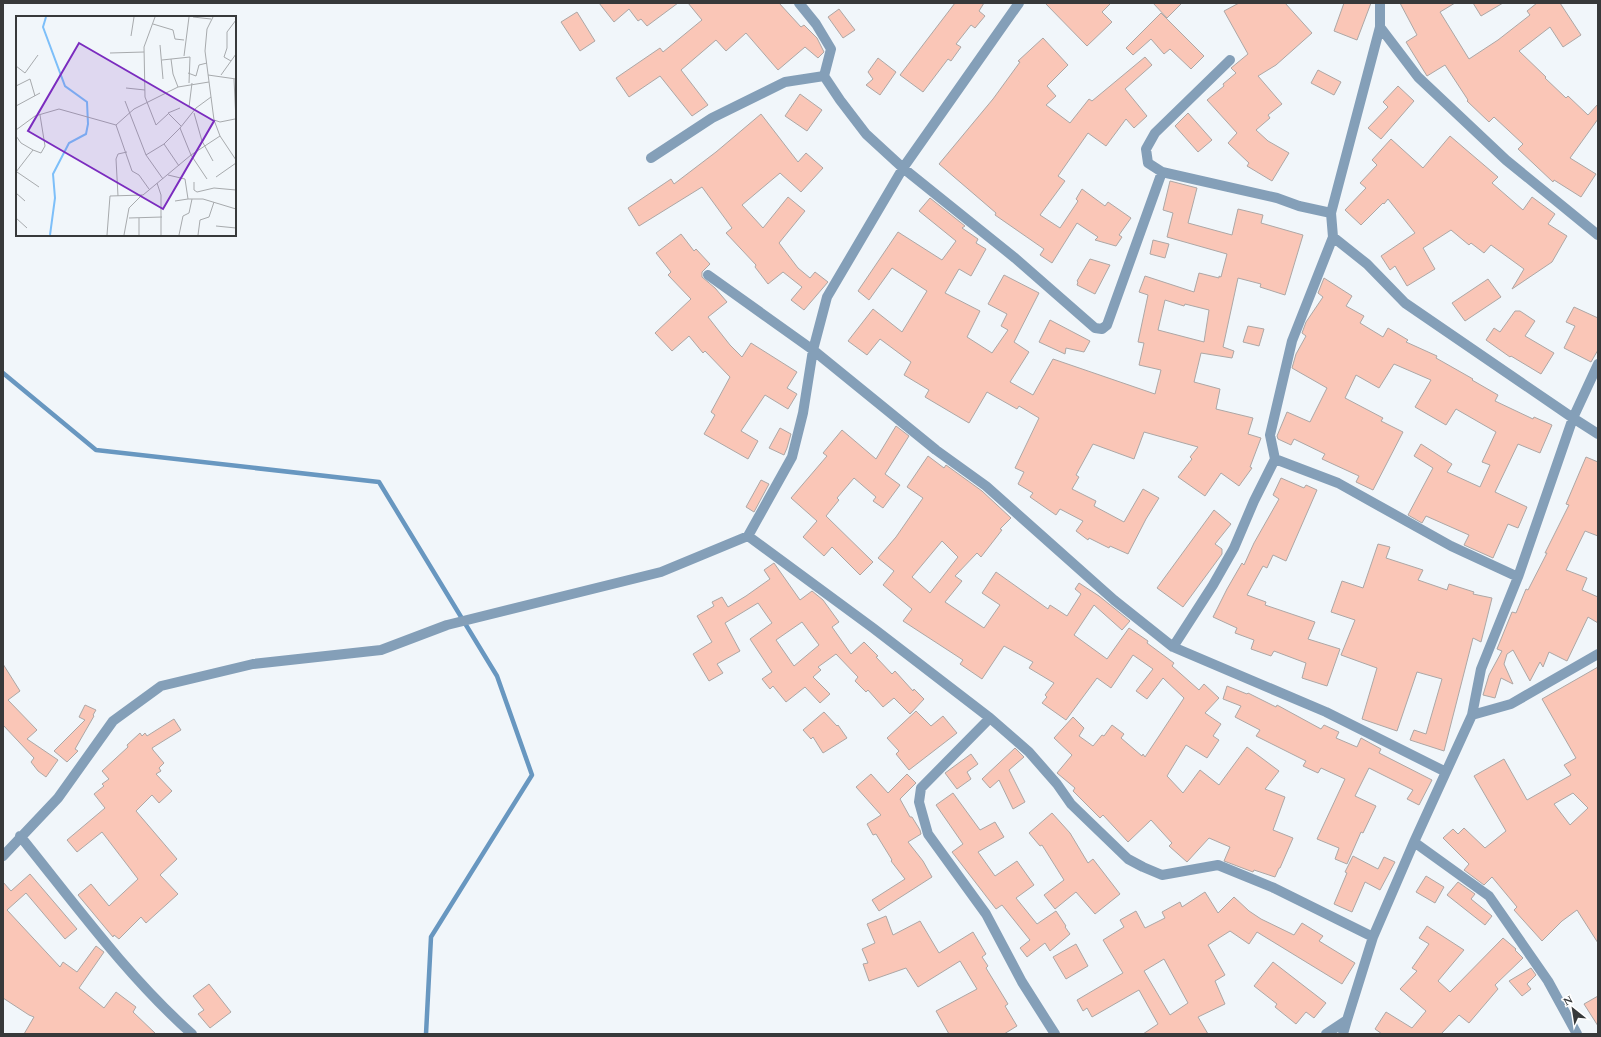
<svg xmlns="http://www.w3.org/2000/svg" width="1601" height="1037" font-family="Spectral,serif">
<rect width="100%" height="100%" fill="#f1f6fa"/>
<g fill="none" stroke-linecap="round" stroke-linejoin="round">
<path stroke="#6897c0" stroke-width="4.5" d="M3 373 96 450 379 482 497 676 532 775 431 937 426 1034"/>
</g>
<path fill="#fac6b7" stroke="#ada7a5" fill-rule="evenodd" d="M599 3H678L647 26 641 19 638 21 629 9 614 22Z
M688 3H779L801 27 804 25 817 38 824 52 818 58 805 47 778 70 746 33 726 51 716 40 681 70 708 105 692 116 660 76 629 97 616 78 660 48 663 52 702 20Z
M955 3H984L979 11 985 16 975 28 971 25 956 44 961 47 951 61 948 59 923 92 900 75Z
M1045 3H1111L1102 12 1112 22 1087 46Z
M1153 3H1182L1167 18Z
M1239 3H1285L1312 33 1276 65 1258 76 1282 104 1268 115 1270 118 1256 130 1268 141 1289 153 1272 181 1247 166 1249 163 1228 143 1237 133 1207 100 1224 86 1223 84 1236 73 1231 68 1248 54 1224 11Z
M1344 3H1371L1357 40 1334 31Z
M1400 3H1455L1440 12 1469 59 1498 40 1530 15 1527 11 1537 3H1560L1581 35 1563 47 1550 27 1519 51 1546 77 1545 78 1566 98 1568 96 1588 115 1598 104V119L1570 158 1596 174 1581 197 1554 180 1553 182 1518 149 1523 144 1494 117 1489 122 1467 101 1468 100 1445 65 1427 76 1406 42 1417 35Z
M1473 3H1503L1481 16Z
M839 9 855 30 843 38 828 17Z
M577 12 595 41 580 51 561 22Z
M1161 13 1204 56 1191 69 1170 49 1164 54 1151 39 1133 55 1126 48Z
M1043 38 1068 65 1047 86 1056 96 1046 105 1070 123 1089 99 1092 101 1145 57 1152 65 1125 89 1147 116 1134 128 1126 119 1106 146 1088 133 1058 176 1065 181 1040 215 1060 228 1078 201 1076 199 1082 189 1105 206 1108 202 1131 218 1119 235 1122 237 1116 246 1095 240 1098 237 1077 223 1052 263 1040 255 1044 249 995 215 996 213 939 164 993 99 1020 62 1018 61Z
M878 58 896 72 880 95 866 85 873 79 868 72Z
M1318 70 1341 82 1334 95 1311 83Z
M1398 86 1414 101 1381 139 1368 128 1388 107 1383 102Z
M800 94 822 110 807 131 785 116Z
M1188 113 1212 140 1198 152 1175 126Z
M761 114 798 162 806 153 823 168 801 192 780 173 742 205 763 228 788 197 805 211 779 243 798 268 810 278 815 272 828 282 804 310 791 300 802 287 783 272 768 284 755 267 756 265 726 233 732 228 702 187 639 226 628 208 671 179 674 184 716 152Z
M1450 136 1498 177 1492 183 1523 210 1532 197 1555 214 1548 224 1567 236 1552 262 1512 289 1524 269 1491 245 1484 253 1471 243 1469 245 1451 230 1423 248 1435 269 1407 286 1395 266 1390 270 1381 256 1415 233 1388 199 1384 204 1383 203 1361 225 1345 210 1366 188 1360 183 1377 165 1372 160 1391 139 1423 168Z
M1170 181 1197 188 1188 223 1232 235 1238 209 1263 215 1261 223 1303 235 1285 295 1260 287 1261 284 1238 278 1223 347 1234 351 1232 358 1201 353 1194 382 1220 389 1216 409 1253 418 1248 434 1261 438 1250 467 1252 468 1239 486 1221 473 1205 496 1178 477 1192 459 1190 457 1198 447 1144 432 1134 459 1093 444 1076 475 1079 477 1072 489 1096 501 1094 506 1124 522 1143 489 1159 498 1146 519 1128 554 1110 546 1109 548 1089 538 1088 540 1076 531 1083 521 1060 509 1056 515 1030 497 1033 493 1018 484 1024 472 1015 468 1039 418 1019 406 1017 409 987 392 969 423 925 397 929 390 904 375 911 362 880 339 867 355 848 341 873 309 902 332 927 291 892 268 869 300 858 291 898 232 942 260 956 241 919 211 930 198 965 226 962 228 978 239 976 243 986 249 971 276 959 269 945 293 980 311 967 337 992 353 1008 330 1001 326 1007 314 988 304 1004 275 1039 293 1014 342 1029 352 1010 382 1033 395 1053 359 1155 394 1161 370 1139 365 1144 343 1138 342 1148 295 1139 292 1145 276 1194 292 1199 273 1219 278V276L1221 277 1227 254 1167 237 1173 213 1163 210ZM1165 300 1184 306 1185 304 1209 310 1204 342 1158 330Z
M681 234 694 251 696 249 710 264 702 272V277L715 288 727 302 708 317 730 345 742 357 751 343 797 372 787 388 797 394 788 409 765 395 741 431 758 441 748 459 704 434 715 415 711 412 730 377 705 351 703 353 689 336 672 351 655 333 691 299 668 275 671 272 656 253Z
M1153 240 1169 244 1165 258 1150 254Z
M1090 259 1110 265 1095 294 1077 285 1078 282 1077 281Z
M1324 278 1352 296 1346 306 1364 316 1360 323 1383 337 1388 328 1408 340 1406 342 1437 356 1436 358 1473 379 1472 380 1498 395 1495 401 1533 419 1534 417 1552 425 1540 453 1518 444 1495 492 1527 507 1518 528 1508 524 1493 558 1464 545 1469 535 1426 516 1422 523 1408 515 1433 468 1414 456 1421 444 1452 464 1447 472 1480 487 1490 465 1482 462 1496 432 1456 409 1446 425 1415 407 1431 380 1394 364 1379 388 1356 375 1345 398 1383 418 1381 421 1403 432 1373 490 1356 482 1359 476 1322 459 1325 454 1294 439 1291 445 1278 439 1277 436 1287 412 1310 422 1327 388 1292 368 1296 354 1306 336 1302 333 1306 322 1323 297 1318 293Z
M1488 279 1501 297 1465 321 1452 303Z
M1574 307 1598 318V350L1591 362 1564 348 1575 326 1566 322Z
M1515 311H1520L1535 321 1525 336 1554 353 1541 374 1511 356 1510 357 1486 340 1494 328 1500 332Z
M1050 320 1090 341 1084 352 1066 348 1065 354 1039 342Z
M1248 326 1264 329 1259 346 1243 342Z
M896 426 909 436 885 474 900 485 883 508 873 501 876 497 854 478 837 498 839 500 826 516 873 562 860 575 832 547 824 556 803 537 817 521 791 498 827 456 823 453 842 430 876 459Z
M780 428 791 434 787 448 784 455 769 448Z
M928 456 944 468 946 465 982 491 1011 518 1000 529 1002 530 981 557 977 553 955 576 962 581 945 602 984 628 1000 605 982 593 996 572 1048 609 1050 605 1067 616 1081 594 1075 589 1079 583 1099 596 1130 621 1122 630 1094 605 1074 635 1107 659 1129 628 1148 641 1147 643 1174 663 1172 666 1199 690 1204 684 1219 698 1205 713 1221 724 1213 736 1219 740 1207 758 1186 745 1167 776 1183 793 1200 770 1219 785 1247 747 1279 771 1265 789 1285 797 1273 830 1293 838 1280 868H1279L1275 877 1254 870 1253 872 1224 861 1230 847 1209 838 1187 862 1169 846 1172 843 1151 820 1128 842 1103 815 1100 818 1073 791 1075 788 1057 773 1072 755 1054 738 1073 717 1084 728 1079 736 1093 746 1102 735 1104 736 1112 725 1124 734 1121 738 1142 756 1143 754 1145 757 1159 736 1184 698 1163 678 1147 699 1136 691 1153 669 1133 655 1111 688 1097 678 1066 720 1042 703 1047 697 1045 695 1054 683 1029 668 1033 662 1004 646 982 679 960 664 963 660 903 621 912 609 883 585 894 571 878 558 896 537 923 498 907 487ZM942 541 958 557 930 593 912 577Z
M1586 457 1598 462V536L1585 531 1566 570 1587 578 1582 590 1598 597V623L1588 617 1567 661 1549 652 1543 667 1540 662 1530 681 1513 650 1507 654 1504 664 1513 684 1501 678 1495 698 1483 695 1489 675 1502 651 1497 649 1512 612 1516 613 1526 589 1528 590 1547 553H1545L1569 505 1566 504Z
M1281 478 1304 488 1306 485 1317 490 1286 561 1273 555 1267 568 1263 566 1247 595 1266 602 1265 605 1315 622 1308 639 1340 649 1327 686 1302 678 1306 663 1274 651 1271 656 1251 649 1254 640 1235 633 1237 628 1213 617 1227 589 1242 563 1244 565 1254 543 1279 499 1273 495Z
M761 480 769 484 754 512 746 507Z
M1214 510 1231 524 1215 544 1222 549V554L1183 607 1157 588Z
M1378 544 1390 547 1386 558 1423 570 1418 580 1447 590 1449 584 1474 592 1473 594 1492 598 1481 642 1473 638 1444 751 1410 740 1414 730 1426 734 1442 679 1417 672 1397 731 1362 719 1377 668 1341 655 1355 620 1331 612 1342 581 1363 588Z
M774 563 800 600 812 591 823 600 839 622 832 627 851 654 864 642 878 656 876 657 892 674 895 671 913 691 914 689 924 699 910 714 894 698 883 707 868 690 866 692 855 681 858 677 836 654 818 667 821 670 813 677 830 694 820 703 805 687 786 702 773 686 770 689 762 679 772 672 750 639 772 623 758 603 725 623 740 651 717 664 723 673 709 681 693 654 712 642 697 616 714 606 712 602 722 597 728 607 746 596 770 579 764 570ZM802 622 819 645 794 666 776 640Z
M3 664 20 691 8 700 37 730 27 739 58 760 46 777 38 771 31 762 34 758 3 725Z
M1598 667V943L1577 910 1562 921 1542 941 1514 910 1517 907 1492 877 1484 885 1464 870 1469 864 1443 838 1453 829 1458 834 1464 828 1485 848 1506 831 1474 776 1504 759 1527 800 1571 775 1564 765 1576 758 1542 699ZM1573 793 1588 808 1570 825 1554 804Z
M1227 686 1247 694 1248 693 1276 707 1277 705 1321 729 1324 725 1339 732 1336 738 1357 747 1361 738 1381 749 1379 753 1432 780 1419 805 1407 799 1413 790 1369 768 1355 796 1376 806 1363 833 1361 832 1347 864 1335 859 1339 848 1317 839 1345 779 1321 768 1318 773 1303 766 1306 761 1256 736 1260 730 1235 717 1241 706 1223 699Z
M85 705 96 710 93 715 94 716 75 749 78 751 67 762 54 751 85 720 79 717Z
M916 711 931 726 943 716 957 733 909 770 896 754 899 751 887 738Z
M824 712 837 726 838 725 847 738 823 753 813 737 811 739 803 730Z
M174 719 181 730 152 748 153 750 164 763 159 768 161 771 156 774 172 791 159 803 152 795 136 811 177 859 160 875 178 894 146 923 141 917 119 939 114 935 113 937 78 895 91 884 109 906 138 879 102 832 77 852 67 840 105 808 94 794 104 786 102 784 109 779 102 771 128 747 127 745 140 733 142 736 145 733 147 736Z
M1015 748 1024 757 1009 770 1025 802 1013 809 999 780 990 788 982 779Z
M971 754 978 764 967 772 971 779 957 789 945 773Z
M871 774 888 793 907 774 916 783 900 799 910 817H912L920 830 921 834 908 842 923 861 932 877 879 911 872 900 905 879 891 861 892 860 876 834 873 835 867 824 881 815 856 787Z
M953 793 980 830 995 822 1004 837 978 852 995 876 1017 861 1034 885 1016 898 1037 924 1056 911 1066 926 1065 927 1070 934 1050 951 1045 943 1027 957 1020 948 1030 940 1002 905 996 909 952 852 963 844 936 805Z
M1052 813 1070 833 1088 863 1093 859 1120 894 1095 914 1076 892 1055 909 1044 895 1064 880 1042 845 1040 846 1029 833Z
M1353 856 1378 869 1384 857 1395 862 1380 890 1365 882 1352 912 1334 904 1347 873 1345 872Z
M30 874 77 929 65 939 26 893 7 910 60 967 63 962 77 972 96 946 104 952 79 988 104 1008 116 992 136 1007 133 1012 156 1034H24L34 1017 29 1015 3 998V882L11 891Z
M1426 876 1444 887 1435 903 1416 892Z
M1458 882 1475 894 1471 899 1492 916 1485 925 1447 895Z
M1205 892 1218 913 1234 897 1249 911 1261 919 1294 935 1302 923 1323 936 1319 941 1355 963 1342 984 1257 932 1249 944 1230 931 1208 945 1225 975 1215 981 1225 1004 1198 1017 1208 1034H1143L1158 1024 1139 990 1092 1017 1087 1008 1083 1011 1077 1000 1123 973 1103 940 1124 927 1120 920 1136 911 1145 928 1165 918 1162 912 1180 902 1182 907ZM1164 959 1188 1003 1170 1015 1144 971Z
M886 916 893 935 920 921 939 953 973 932 986 954 982 957 988 966 986 968 1008 1004 1005 1006 1017 1026 1004 1034H949L936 1011 977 989 960 961 918 987 906 968 869 981 863 964 868 963 862 949 875 943 867 924Z
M1427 926 1464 950 1438 981 1450 992 1503 938 1516 949 1515 950 1523 958 1495 985 1498 989 1469 1023 1459 1015 1441 1034H1382L1375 1029 1386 1012 1412 1028 1426 1011 1400 989 1417 971 1412 968 1429 944 1419 938Z
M1076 944 1088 966 1066 979 1053 957Z
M1273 962 1326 1003 1314 1018 1306 1012 1296 1024 1275 1007 1277 1004 1254 986Z
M1531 968 1536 975 1527 984 1531 989 1522 996 1509 981Z
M209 984 231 1012 210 1028 198 1014 204 1010 193 996Z
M1598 996V1026L1584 1004Z"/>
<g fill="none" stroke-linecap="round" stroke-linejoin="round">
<path stroke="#849fb8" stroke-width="10" d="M799 3 816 24 831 49 824 76 840 100 866 134 903 168 1015 258 1095 328 1102 329 1107 325 1162 172
M1380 3V27L1331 213 1333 237 1367 264 1405 303 1573 418 1598 434
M1380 27 1418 77 1506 160 1598 235
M1230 60 1155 133 1146 149 1148 163 1162 172 1277 198 1299 206 1331 213
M651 158 712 118 785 82 824 76
M708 275 813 350 936 450 986 486 1114 600 1173 647 1326 712 1446 772
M1275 459 1338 483 1451 546 1518 577
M748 536 873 628 990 718 1029 752 1057 784 1071 804 1128 859 1143 867 1162 875 1218 865 1274 888 1373 937
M1173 647 1213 585 1234 548 1254 501 1275 459 1270 435 1292 341 1333 237
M1472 715 1511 704 1598 654
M990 718 921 788 919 802 928 834 986 914 1022 982 1055 1034
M20 836C75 904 127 976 192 1034
M1414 842 1489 896 1548 981 1577 1034
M3 856 58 798 113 721 161 686 253 664 381 650 447 625 661 572 748 536 792 457 803 413 813 350 827 297 903 168 1019 3
M1326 1034 1347 1020 1373 937 1414 842 1472 715 1481 669 1518 577 1573 418 1598 364
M1343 1034 1347 1020"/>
</g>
<g transform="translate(16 16)">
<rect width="220" height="220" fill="#f1f6fa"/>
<path fill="none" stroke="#7dbff9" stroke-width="2" d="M30 1 27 11 49 70 71 86 72 108 70 118 53 127 37 158 39 182 34 219"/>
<path fill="none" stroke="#a7aaad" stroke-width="1" d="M139 1 128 31 129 81 140 109 152 98M177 1 195 3M197 1 191 13 189 35 198 104 204 120 220 144M137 8 157 14 159 23 168 24M115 20 118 1M144 29 147 63M94 37 128 36M168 40 173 1M155 43 157 58 162 71M146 44 174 41 173 67M215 45 208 41 211 32V16L220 4M0 50 9 57 22 39M172 57 180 60 183 49 191 47M192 59 220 63M205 59 220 38M218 63 220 105M0 70 14 63 19 80M110 72 129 74M109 85 130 139 147 163M0 90 24 77M173 91 176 67M164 92 152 97 165 110M178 97 186 125 197 145M198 104 204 106 219 103M100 109 116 155 123 159 133 173M0 114 19 100 43 93 100 109 118 93 162 71 193 66M0 120 5 127 17 134M148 128 163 150M130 139 148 128 164 112M0 156 17 134 25 137 29 130 24 99M1 156 23 171M152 159 169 163 172 183H187L220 193M200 161 220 147M191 163 175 139 164 112 180 92 195 81M178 166V174L181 176 198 172 220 174M141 167 145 179V219M0 177 9 185M102 180 100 143 102 138 111 136M159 185 172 183M0 202 11 212M113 202 146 201M200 210 220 212M91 219 94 180 127 179 175 139 204 120M108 219 113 192 126 179M123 219V202M163 219 167 200 173 197 176 183M182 219 184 204 193 201 198 186"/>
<path fill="#7b2cbf" fill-opacity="0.15" stroke="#7b2cbf" stroke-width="2" d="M63 27 198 105 147 193 12 115Z"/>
<rect width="220" height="220" fill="none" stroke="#37393a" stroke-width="2"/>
</g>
<rect width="1601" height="1037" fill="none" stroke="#37393a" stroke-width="8"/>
<g transform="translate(1573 1009) rotate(330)" stroke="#ffffff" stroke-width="3" paint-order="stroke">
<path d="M0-3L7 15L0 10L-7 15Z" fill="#37393a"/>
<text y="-6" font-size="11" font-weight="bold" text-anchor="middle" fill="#37393a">N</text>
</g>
</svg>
